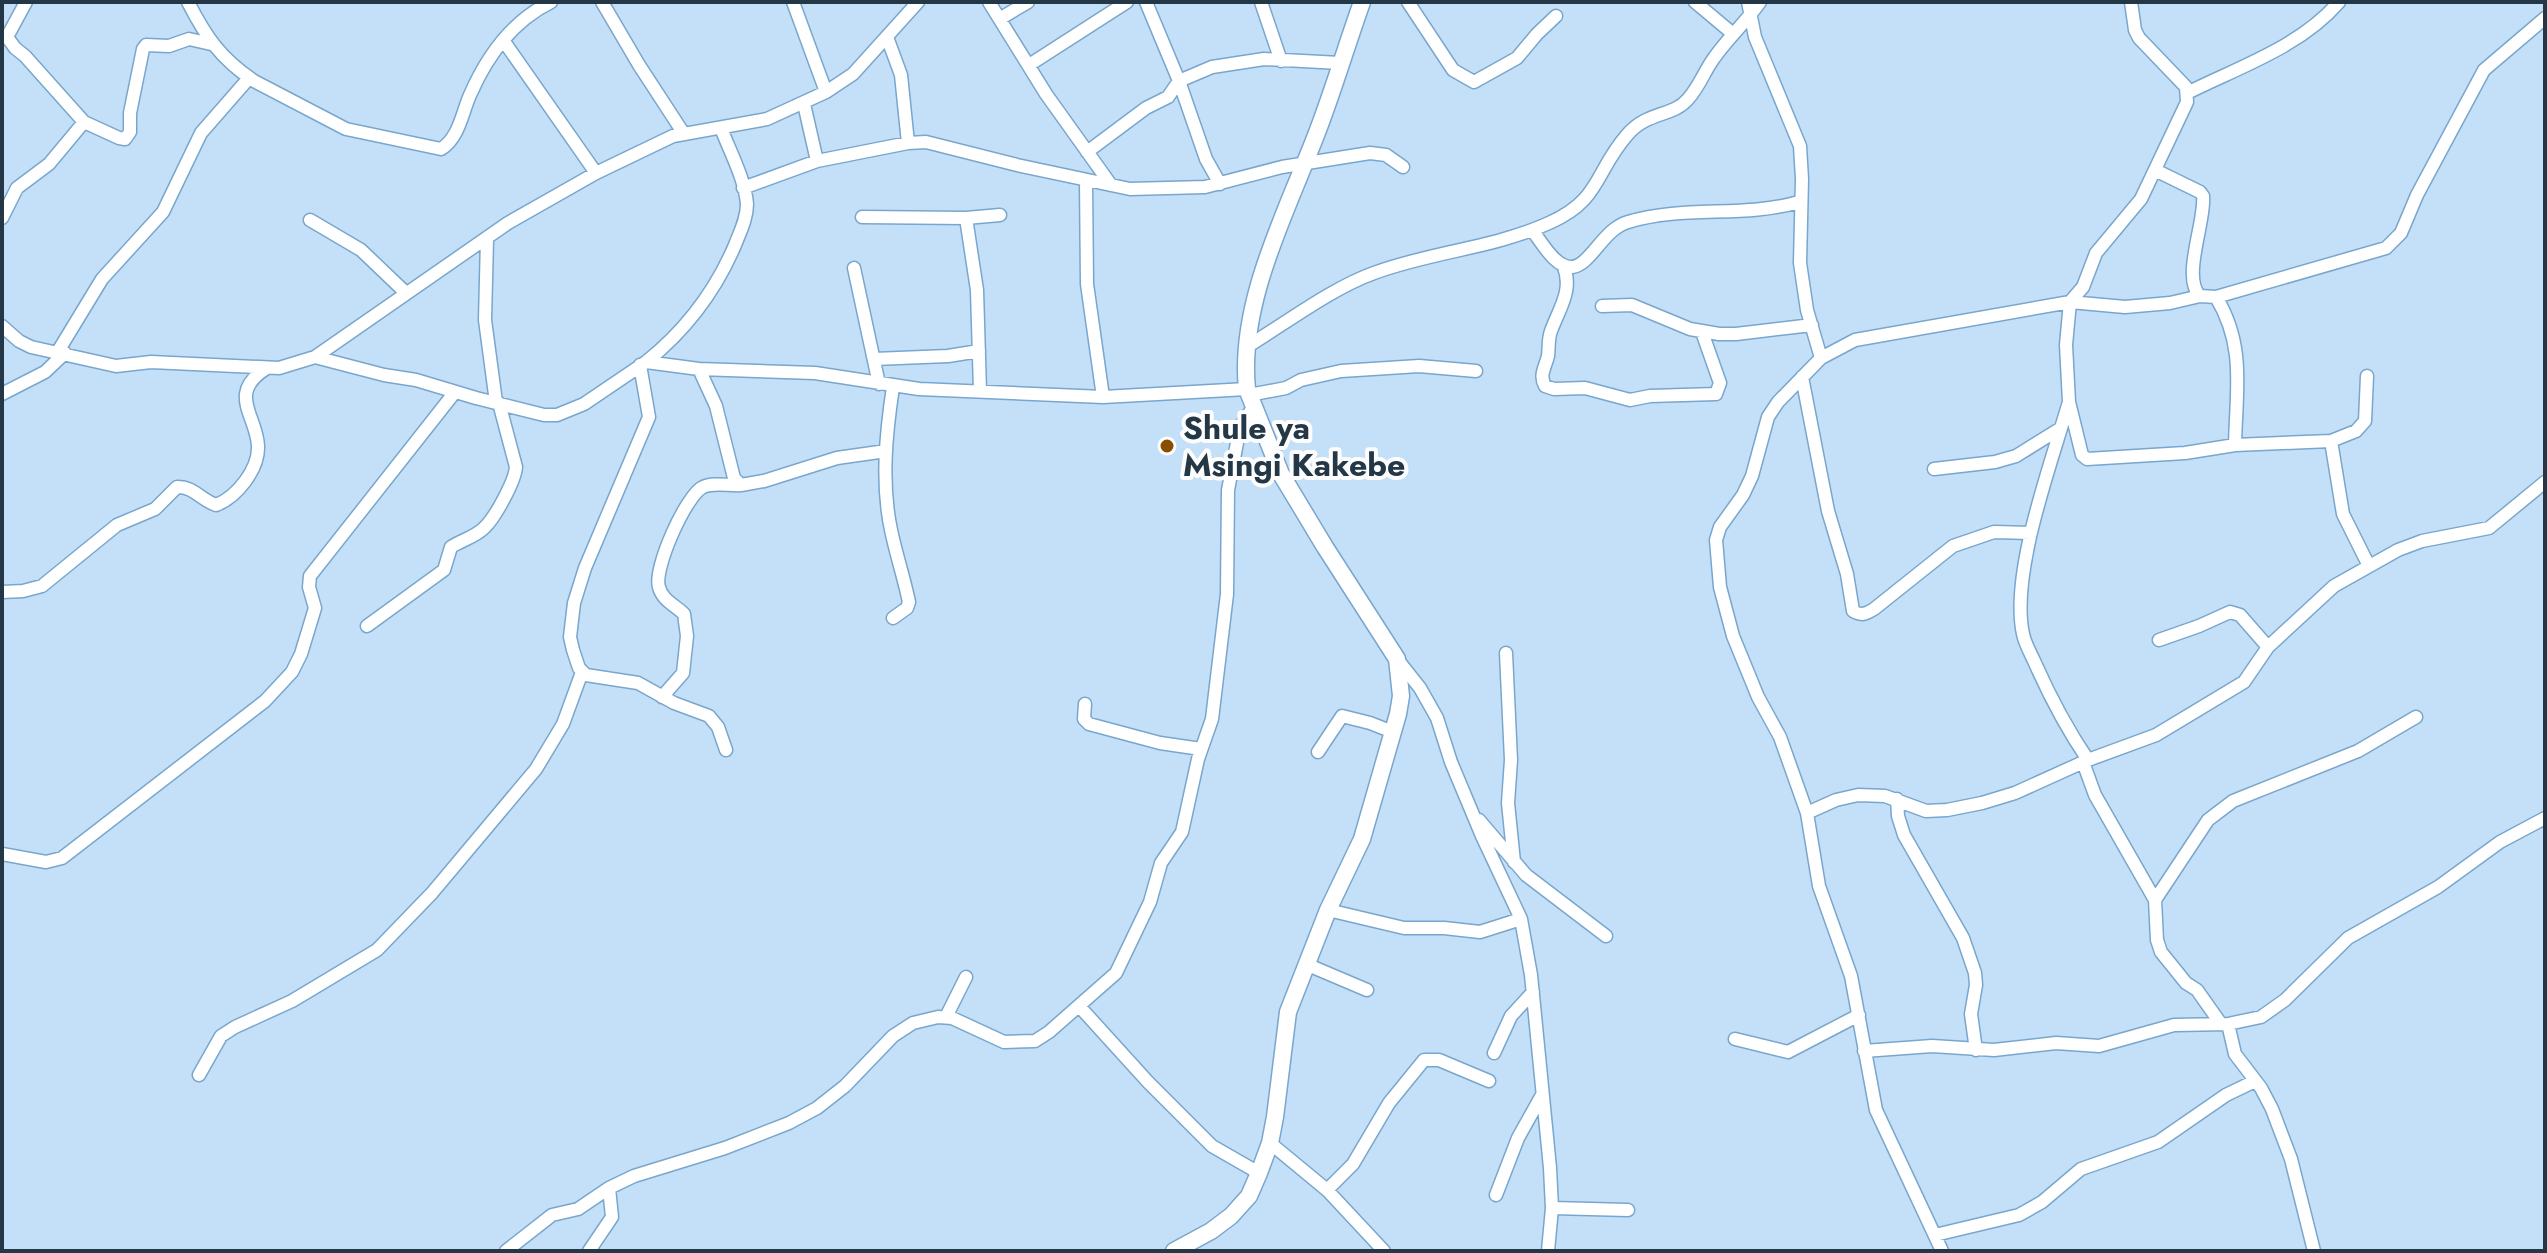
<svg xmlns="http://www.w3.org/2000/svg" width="2547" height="1253" font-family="Jost,sans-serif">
<rect width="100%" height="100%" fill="#c4e0f8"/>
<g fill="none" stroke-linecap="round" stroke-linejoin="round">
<defs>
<path id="minor" d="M26 2 7 37 15 48 25 56 84 122 119 138 125 139 130 132V113L143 49 146 45 169 46 189 39 211 44
M188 2C206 37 220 58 254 81L346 129 441 149C459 138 462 113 470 95 487 56 512 21 551 2
M602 2 639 65 684 134
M793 2 826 92
M989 2 1046 94 1111 185
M1146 2 1179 81 1206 159 1220 184
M1261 2 1281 61
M1408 2 1453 70 1474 82 1517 58 1537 34 1556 16
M1695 2 1732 33
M1748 2 1755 37 1800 146 1802 179 1800 263 1807 310 1821 358
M1001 18 1028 2
M887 37 901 75 908 143
M503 40 596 173
M1029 65 1127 2
M2187 93C2239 67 2300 47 2339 2
M804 104 817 161
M1087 152 1146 108 1168 97 1179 81 1212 67 1264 59 1340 63
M2155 170 2200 192 2203 196C2206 220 2181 278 2200 296L2216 297 2386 248 2401 233 2417 195 2484 70 2545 18
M1086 181 1087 284 1103 397
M743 188 817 161 908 143 926 142 1017 165 1130 189 1205 187 1282 167 1370 153 1386 155 1403 167
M862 217 966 218 1000 215
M2 218 17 188 49 164 84 122
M966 218 977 290 980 391
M310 220 361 250 406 293
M1532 230C1541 241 1555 268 1572 267 1591 265 1603 229 1628 222 1684 205 1744 218 1799 202
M487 239 485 320 496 402
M1563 265C1574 289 1559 309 1551 331 1548 339 1549 348 1548 356 1545 368 1539 375 1545 386L1554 389 1585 388 1630 400 1650 396 1716 394 1720 383 1702 332
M854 268 879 384
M2216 297C2246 346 2236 391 2235 445
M2070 302 2066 345 2069 402 2082 455 2087 459 2185 453 2235 445 2331 441 2356 431 2365 421 2367 376
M2070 302 2083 287 2096 253 2141 199 2187 102 2186 87 2139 38 2135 30 2131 2
M1602 306 1632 305 1690 329 1719 334H1736L1812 325
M2 326 19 341 31 347 116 366 151 362 279 368 315 357 384 375 416 380 476 398 544 415H557L584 404 646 362 699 369 815 373 919 389 1103 397 1247 389
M1248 346C1286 323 1332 288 1374 273 1430 252 1494 248 1549 223 1601 200 1594 173 1627 135 1647 111 1673 117 1688 99 1699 87 1705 70 1714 58 1728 38 1746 22 1760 2
M57 353 102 279 163 212 201 133 249 78
M315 357 508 223 596 173 673 136 767 119 826 92 853 74 918 2
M874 359 948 356 979 351
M646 362C686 330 715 292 735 245 740 232 747 219 747 204 745 179 730 152 721 128
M640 365 649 417 585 568 574 603 570 637 573 650 579 668 586 675 638 683 674 703 709 716 718 727 726 750
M699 369 716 406 734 478 741 485 764 481 837 458 886 451
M1802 377 1828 511 1847 574 1853 611C1861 616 1866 614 1874 609L1953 546 1994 532 2031 533
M893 387C886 433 881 483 891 530 896 554 904 578 909 602L907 608 893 618
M2 394 45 372 65 353
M1249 395 1286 388 1301 380 1341 371 1419 366 1476 371
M2068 405C2051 464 2010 574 2023 634 2025 644 2031 654 2035 663 2050 697 2067 729 2088 760
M2331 441 2343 514 2368 564
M1934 469 1995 462 2016 456 2061 428
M2 592 23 591 42 586 117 525 155 509 177 487C193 486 201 500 216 505 237 497 259 469 258 446 257 416 226 393 267 368
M367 626 444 570 451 547C462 540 475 537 484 528 495 518 515 481 516 467L499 403
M2159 640 2199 626 2230 612 2240 615 2268 647
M1506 653 1511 760 1508 803 1514 862
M1397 659 1420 688 1437 718 1451 762 1482 836 1521 919 1531 975 1550 1168 1552 1208 1548 1251
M662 697 683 673 687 636 684 614C675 605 662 600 659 587 653 569 686 495 703 487 713 482 730 486 741 485
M1085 704 1084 719 1089 724 1160 743 1201 749
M1318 752 1342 716 1370 723 1393 732
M2083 762 2095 795 2155 900 2157 940 2161 952 2186 983 2197 990 2221 1024
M1897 799 1898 816 1904 835 1963 938 1975 973 1976 985 1971 1014 1976 1050
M1807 813 1836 800 1858 795 1885 796 1926 811 1947 810 1982 803 2015 793 2088 760 2156 735 2244 682 2268 647 2334 586 2398 550 2422 541 2489 528 2545 482
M1479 820 1526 875 1606 936
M2 854 46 862 62 858 265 701 292 672 301 654 315 608 309 587 310 576 455 392
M2155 900 2208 820 2233 801 2358 751 2416 717
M1328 910 1404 928H1444L1480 932 1521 919
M1308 965 1367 990
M1079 1006 1148 1082 1212 1146 1259 1173
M946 1017 966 977
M2228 1024 2235 1054 2261 1088 2272 1109 2291 1159 2314 1251
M1735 1039 1788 1052 1859 1015
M1864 1051 1932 1046 1994 1050 2056 1043 2099 1046 2174 1025 2228 1024 2261 1017 2285 1000 2348 938 2438 887 2500 842 2545 818
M1494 1053 1511 1016 1533 992
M199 1075 221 1036 235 1027 292 1001 377 950 432 893 536 769 563 724 582 672
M1270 1143 1327 1190 1384 1251
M1327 1190 1353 1164 1389 1103 1424 1060H1439L1489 1081
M1496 1195 1518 1138 1542 1095
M1552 1208 1628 1210
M1935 1235 2019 1215 2042 1202 2081 1169 2158 1142 2226 1095 2255 1081
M506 1251 552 1215 578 1209 609 1188 634 1176 725 1148 789 1123 817 1108 845 1086 893 1036 913 1023 938 1017 952 1018 1004 1042 1035 1041 1049 1032 1116 973 1150 902 1161 863 1182 832 1198 759 1212 719 1227 594 1228 490 1240 427 1254 406
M589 1251 612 1217 609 1188
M1942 1251 1876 1110 1851 976 1819 886 1807 813 1780 737 1758 697 1733 636 1720 587 1716 540 1720 527 1743 495 1752 476 1768 417 1778 402 1821 358 1855 340 2070 302 2125 307 2170 303 2200 296"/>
<path id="tertiary" d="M1174 1251 1211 1231 1231 1216 1249 1196 1259 1173 1270 1143 1275 1117 1288 1012 1328 910 1362 839 1398 714 1401 696 1397 659 1325 547 1281 474 1247 389C1238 302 1288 209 1318 130 1334 88 1347 44 1362 2"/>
</defs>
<use href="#minor" stroke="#79a6cc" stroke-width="15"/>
<use href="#tertiary" stroke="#79a6cc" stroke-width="19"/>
<use href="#minor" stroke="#fff" stroke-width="12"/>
<use href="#tertiary" stroke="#fff" stroke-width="16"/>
</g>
<circle fill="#884f03" stroke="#fdfdfd" stroke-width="3" cx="1167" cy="446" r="8"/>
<g text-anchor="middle" stroke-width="8" stroke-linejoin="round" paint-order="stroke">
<g font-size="32" font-weight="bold" fill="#243747" stroke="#fdfdfd" text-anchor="start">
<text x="1183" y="439">Shule ya<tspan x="1183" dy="37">Msingi Kakebe</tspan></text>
</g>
</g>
<rect width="2547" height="1253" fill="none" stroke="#243747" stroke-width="8"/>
</svg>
